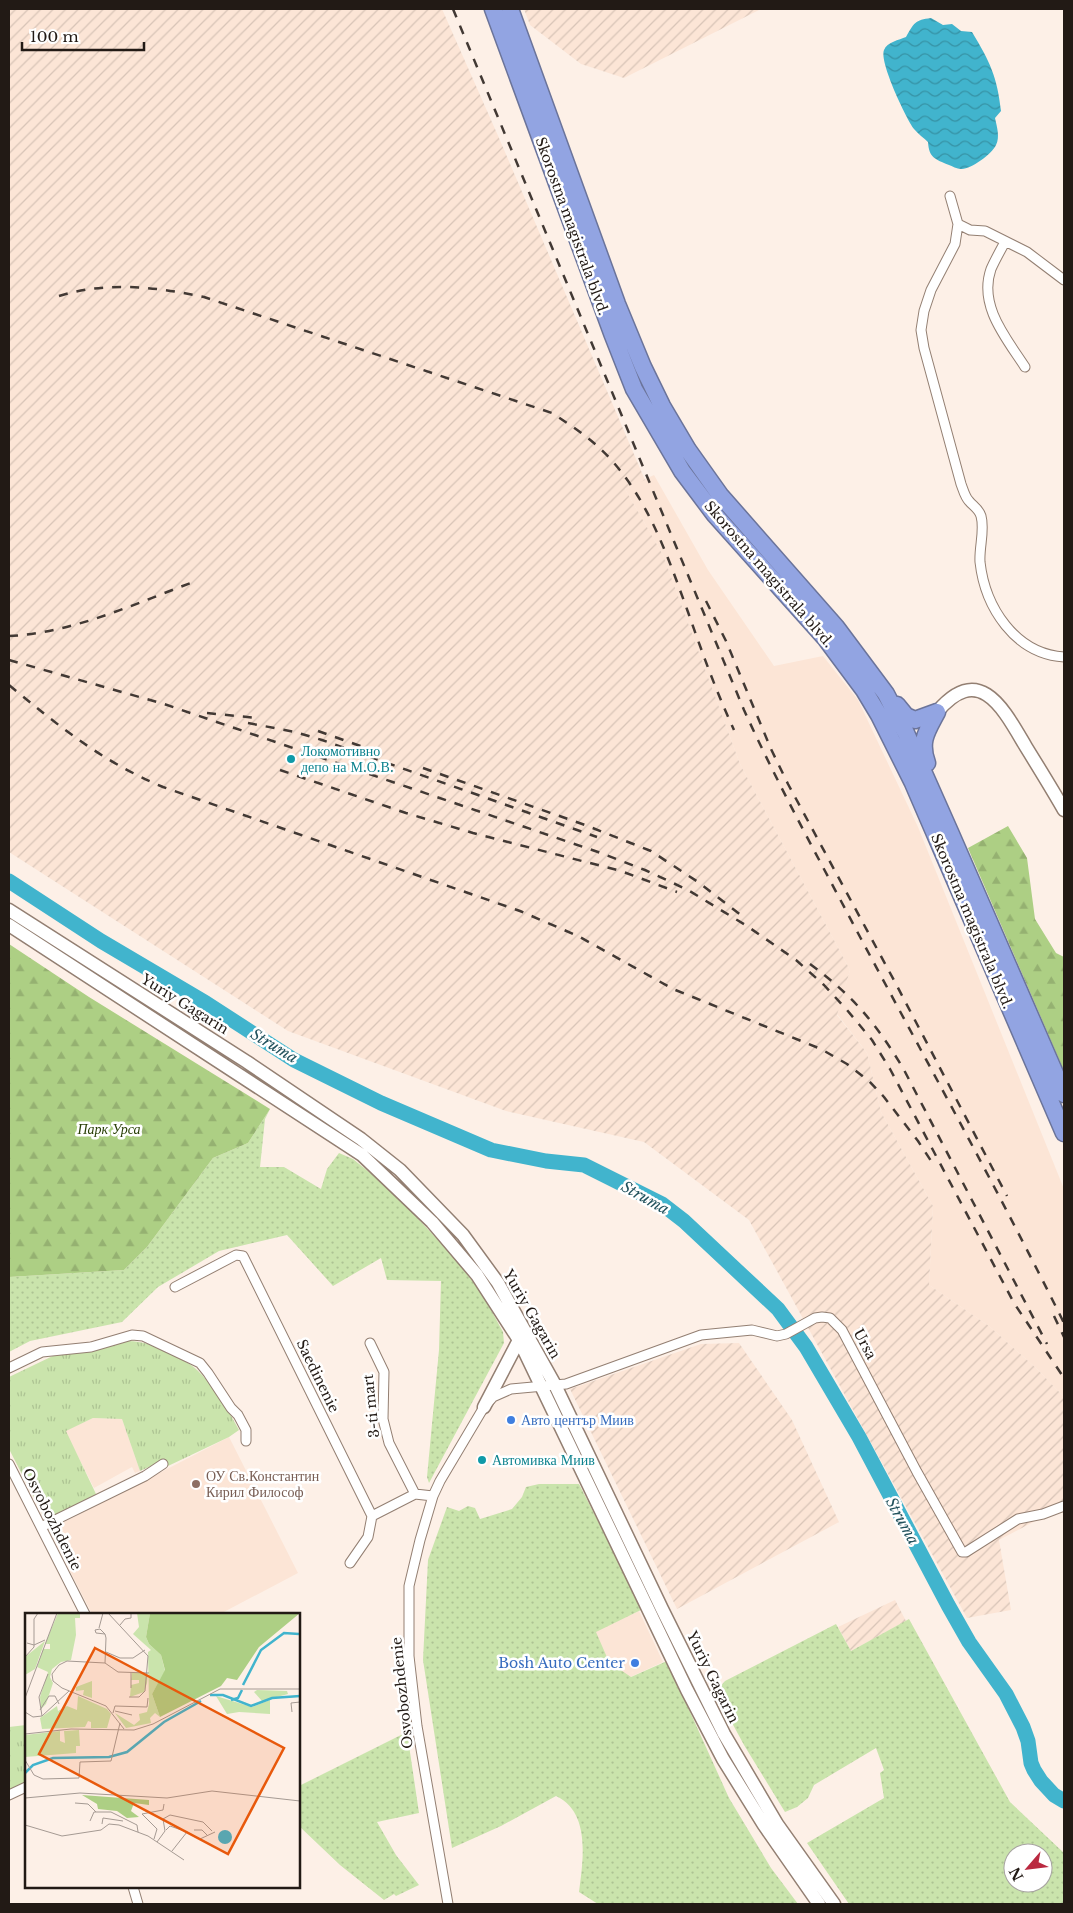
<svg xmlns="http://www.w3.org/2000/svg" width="1073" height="1913" font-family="'Libre Baskerville',serif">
<defs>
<pattern id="industrial-furrows" width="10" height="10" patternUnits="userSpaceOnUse" patternTransform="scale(1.25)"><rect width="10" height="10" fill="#fce5d6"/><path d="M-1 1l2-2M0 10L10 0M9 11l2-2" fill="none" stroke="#d8c4b7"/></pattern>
<pattern id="grass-dots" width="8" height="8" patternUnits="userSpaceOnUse" patternTransform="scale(1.25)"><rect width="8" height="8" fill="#cae4ac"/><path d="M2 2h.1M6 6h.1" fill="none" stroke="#adc393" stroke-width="1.8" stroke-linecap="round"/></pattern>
<pattern id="forest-firs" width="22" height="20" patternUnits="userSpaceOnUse" patternTransform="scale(1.25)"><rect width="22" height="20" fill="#adcf84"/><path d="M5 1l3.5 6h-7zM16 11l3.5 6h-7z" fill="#95b171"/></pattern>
<pattern id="park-tufts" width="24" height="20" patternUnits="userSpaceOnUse" patternTransform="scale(1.25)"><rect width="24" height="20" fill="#cae4ac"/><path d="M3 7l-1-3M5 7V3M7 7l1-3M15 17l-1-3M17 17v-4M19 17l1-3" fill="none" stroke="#adc393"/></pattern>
<pattern id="water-waves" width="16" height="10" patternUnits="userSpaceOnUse" patternTransform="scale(1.25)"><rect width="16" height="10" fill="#41b4cd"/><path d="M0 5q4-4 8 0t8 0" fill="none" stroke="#3692a5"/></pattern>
</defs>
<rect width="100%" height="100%" fill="#fdf0e7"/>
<path fill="#fce5d6" d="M654 475 708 570 774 666 823 656 858 700 918 827 1064 1189V1397L1036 1368 989 1326 929 1285 933 1206 881 1112 867 1053 837 1014 850 970 740 764 663 555 625 489Z
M93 1418 122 1419 140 1471 135 1473 132 1467 94 1488 65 1431Z
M229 1437 298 1573 220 1614H92L49 1530Z
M639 1611 663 1662 626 1679 605 1663 592 1633Z"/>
<path fill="url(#industrial-furrows)" d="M9 9H442L499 138 645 480 625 489 663 555 740 764 850 970 837 1015 867 1053 881 1112 933 1206 929 1285 989 1326 1036 1368 1064 1397V1506L999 1540 1011 1610 967 1618 749 1220 644 1142 506 1111 288 1031 9 852Z
M524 9H761L624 78 581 64 530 25Z
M739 1343 792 1420 839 1522 677 1609 570 1389 701 1344Z
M895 1600 906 1621 851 1651 838 1627Z"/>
<path fill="url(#grass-dots)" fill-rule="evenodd" d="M270 1109 265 1119 260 1167H284L321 1189 327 1169 339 1153 353 1159 390 1189 454 1257 483 1295 503 1332 504 1343 429 1483 427 1477 439 1350 441 1281 387 1280 381 1258 333 1286 287 1235 219 1251 158 1287 122 1322 30 1341 9 1352V1277L124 1270 147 1247 213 1158 248 1143Z
M539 1484H579L643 1609 596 1632 609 1662 631 1677 667 1661 729 1798 771 1868 798 1904H598L579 1892C583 1861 591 1812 556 1796L501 1826 452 1848 423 1660 428 1560 447 1507 459 1511 468 1506 475 1508 480 1519 512 1509 522 1497 526 1487Z
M909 1619 1010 1802 1064 1853V1904H849L807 1843 884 1798 880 1773 884 1770 876 1748 814 1785 808 1798 797 1807 785 1812 744 1745 718 1697 719 1688 725 1681 836 1624 851 1651ZM1013 1853H1043V1883H1013Z
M407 1732 419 1813 377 1822 396 1855 419 1885 396 1896 394 1894 384 1900 340 1865 299 1826V1786Z"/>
<path fill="url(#forest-firs)" d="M1008 826 1027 858 1035 919 1056 953 1064 957V1071L968 848Z
M9 944 89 997 270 1109 248 1143 213 1158 147 1247 124 1270 9 1277Z"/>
<path fill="url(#park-tufts)" d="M128 1341C143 1341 156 1346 169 1353 179 1358 188 1362 196 1369 214 1385 228 1410 239 1430L229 1437 168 1466 164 1460 140 1471 122 1419 93 1418 66 1431 96 1494 50 1518 45 1519 9 1449V1377L59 1353 90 1350Z
M26 1725V1783L9 1792V1727Z"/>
<path fill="url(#water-waves)" d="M931 18 943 25 952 24 961 31 972 32C990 62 997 76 1001 111L995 118C997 127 1000 137 996 145 992 154 970 170 961 169 957 169 952 166 949 165 935 159 929 158 928 142 924 138 918 134 914 129 906 118 879 62 884 50 887 42 899 40 906 37 914 23 915 20 931 18Z"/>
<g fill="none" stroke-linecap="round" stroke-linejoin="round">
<path stroke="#41b4cd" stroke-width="15" d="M9 881 101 941 206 1003 294 1060 381 1103 491 1150 546 1161 584 1165 662 1204 684 1221 778 1309 806 1347 859 1437 948 1605 969 1642 1006 1694 1023 1727 1028 1741 1031 1763 1034 1770 1041 1781 1054 1795 1064 1801"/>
<defs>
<path id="street" d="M950 196 958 224 970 230 985 231 1027 252 1064 280
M958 224 955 244 931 290 924 311 921 330 924 348 961 484C963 489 965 497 969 501 973 506 979 509 981 516 985 530 979 547 980 562 985 607 1015 654 1064 657
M1005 242C1000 251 995 260 991 269 978 306 1007 339 1025 367
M175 1287 236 1255 243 1256 372 1516 415 1494 433 1496
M370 1343 384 1372 383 1419 389 1443 415 1494
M9 1368 42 1352 91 1347 132 1335 143 1336 200 1363 208 1373 231 1408 238 1415 246 1430V1441
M9 1464 85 1614
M41 1527 145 1476 163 1464
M350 1563 368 1537 372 1516
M9 1795 26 1787
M133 1887 138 1904
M448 1904 417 1726 409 1656V1586L420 1540 433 1496 440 1481 484 1407 493 1397 511 1389 566 1384 701 1335 752 1330 777 1336 786 1334 815 1318 822 1317 830 1318 842 1330 917 1472 962 1552H966L1018 1519 1043 1514 1064 1506"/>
<path id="secondary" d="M937 712C980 661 1004 710 1026 747 1039 768 1052 789 1064 810
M9 910 247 1062 361 1139 400 1170 463 1235 498 1283 555 1385 662 1609 724 1734 777 1824 834 1904
M9 925 362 1155 432 1222 477 1275 519 1340 687 1690 723 1759 764 1825 819 1904
M484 1407 519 1340"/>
<path id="highway" d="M493 9 612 333 634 389 682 471 715 515 826 639 864 690 879 715 913 783 1064 1133
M510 9 617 304 643 367 662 406 688 450 720 495 836 627 886 694 906 733 950 832 1064 1094
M897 705 906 716 915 720 937 712
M927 763C919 741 927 731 937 712"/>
</defs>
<use href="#street" stroke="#937f72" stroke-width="11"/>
<use href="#secondary" stroke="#937f72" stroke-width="15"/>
<use href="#highway" stroke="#6b749a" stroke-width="19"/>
<use href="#street" stroke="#fff" stroke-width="9"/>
<use href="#secondary" stroke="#fff" stroke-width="12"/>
<use href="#highway" stroke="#92a4e2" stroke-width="16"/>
<path stroke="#423934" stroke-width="2.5" stroke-dasharray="9 9" stroke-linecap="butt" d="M453 9 744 710C779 787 820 861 859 935 928 1064 999 1192 1064 1323
M59 296C107 281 156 287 204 297L552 413C575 428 596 442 614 463 651 506 669 560 688 612 702 652 716 691 734 730
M706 601 726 641 771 749 788 784 896 984 1007 1196
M9 636C74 633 136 603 196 581
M9 660 164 704 598 852 645 870 688 890 747 926 796 960 824 985 847 1010 872 1040 890 1069 1014 1303 1064 1378
M9 685C60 727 101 761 163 787L520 911 578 936 673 989 821 1049 847 1064 869 1081 884 1097 918 1141 935 1167
M207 713 257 718
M248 723 295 732 322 740 597 837
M318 731 383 754
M423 768 585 825 651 851 698 882 742 916
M280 770 406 813 473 833 621 871 677 892
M810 964C853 996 875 1022 903 1068L1047 1344
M1054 1316 1064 1337"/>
</g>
<g fill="#0f9aa8" stroke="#fff" stroke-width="2">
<circle cx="291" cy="759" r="5"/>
<circle cx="482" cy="1460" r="5"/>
</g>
<g fill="#3f7fe0" stroke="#fff" stroke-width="2">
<circle cx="511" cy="1420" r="5"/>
<circle cx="635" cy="1663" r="5"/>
</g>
<circle fill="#8d6e63" stroke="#fff" stroke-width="2" cx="196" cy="1484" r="5"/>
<g text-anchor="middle" stroke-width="5" stroke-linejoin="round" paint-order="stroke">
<g font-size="14" fill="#221a15" stroke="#fff">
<text transform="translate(572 226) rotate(70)" y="5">Skorostna magistrala blvd.</text>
<text transform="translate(769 574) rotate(49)" y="5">Skorostna magistrala blvd.</text>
<text transform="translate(972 921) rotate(67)" y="5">Skorostna magistrala blvd.</text>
<text transform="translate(185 1004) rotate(32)" y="5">Yuriy Gagarin</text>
<text transform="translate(532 1314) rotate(60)" y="5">Yuriy Gagarin</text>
<text transform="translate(865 1344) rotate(62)" y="5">Ursa</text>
<text transform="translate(318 1376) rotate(64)" y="5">Saedinenie</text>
<text transform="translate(371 1406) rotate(-96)" y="5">3-ti mart</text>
<text transform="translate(52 1519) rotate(63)" y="5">Osvobozhdenie</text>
<text transform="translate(713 1677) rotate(64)" y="5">Yuriy Gagarin</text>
<text transform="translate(402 1693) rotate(-96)" y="5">Osvobozhdenie</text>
</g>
<g font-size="14" fill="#0d838f" stroke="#fff" text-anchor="start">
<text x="301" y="756">Локомотивно<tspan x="301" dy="16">депо на М.О.В.</tspan></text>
<text x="492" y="1465">Автомивка Миив</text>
</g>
<g font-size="14" font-style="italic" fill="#2a3f07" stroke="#fff">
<text x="109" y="1134">Парк Урса</text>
</g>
<g font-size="14" fill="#366cbe" stroke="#fff" text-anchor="start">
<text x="521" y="1425">Авто център Миив</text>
<text x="625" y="1668" text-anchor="end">Bosh Auto Center</text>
</g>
<g font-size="14" fill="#785e54" stroke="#fff" text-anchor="start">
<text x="206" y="1481">ОУ Св.Константин<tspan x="206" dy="16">Кирил Философ</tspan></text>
</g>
<g font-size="15" font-style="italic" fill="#22525d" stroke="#fff">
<text transform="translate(274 1046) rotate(31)" y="5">Struma</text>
<text transform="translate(645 1198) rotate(29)" y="5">Struma</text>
<text transform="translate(902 1521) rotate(61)" y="5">Struma</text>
</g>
</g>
<g transform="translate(25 1613)">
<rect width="275" height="275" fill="#fdf0e7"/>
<path d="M33 0H55V5H50L51 22 46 47 36 49 27 56 25 64 28 70 21 91 16 96 15 84 23 59 12 54 18 36H25V31H20ZM112 0H125L121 24 124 31 136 42 140 58 127 81 135 104 130 100 125 105 126 110 101 115 90 100 109 112 115 107 114 101 122 99 124 91 123 39 126 37 108 21 114 14ZM20 28 10 56 0 62V44ZM67 68V85L58 82 59 77 51 78V74ZM232 77 262 78 263 81 237 88 229 79ZM53 83 82 96 86 101 82 115H66V109L63 108 60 114 17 116 15 105 32 93 33 98 42 93 52 97ZM191 83 227 94 245 87V101L214 99 202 101ZM54 117 55 133H51V140L0 144V122L35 118V128L40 130 39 118Z" fill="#cae4ac"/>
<path d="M125 0H275L234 34 212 67 202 65 196 73 135 104 127 81 140 57 136 42 124 31 121 24ZM57 182 124 187V192L109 190 106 198 114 204 102 205 92 198 73 196 72 191Z" fill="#adcf84"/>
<path d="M107 60H123L122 70 119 79 105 84 106 72 114 70V67H106Z" fill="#cae4ac"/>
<path d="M-1 131a9 9 0 1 1 18 0a9 9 0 1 1-18 0Z" fill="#cae4ac"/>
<path d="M193 224a7 7 0 1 1 14 0a7 7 0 1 1-14 0Z" fill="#41b4cd"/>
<path fill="none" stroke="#41b4cd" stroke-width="2.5" d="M218 72 236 37 259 20 274 21M185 82H198L226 93 247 85 275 83M206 87 213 85 217 77M0 160 8 152 28 145 84 144 102 139 139 109 176 88"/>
<path fill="none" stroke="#a59a93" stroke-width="1" d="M83 0 123 43 120 78 114 84H104M95 12 100 6 106 5V0M74 15 78 0M80 21 71 20 70 17 75 16 80 21 81 25 80 50M2 30 9 32 20 27M81 39 95 45H108L120 37M0 44 9 34V6L13 0M106 75V59M0 85 32 0M15 97 24 83H30L34 91M90 98 107 102M0 99 8 104 17 103 44 78M267 99 266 90 275 89M88 100 90 93 122 94 123 85M17 103 14 84 23 61M99 116 81 93 37 75 28 68 27 61 34 52 42 48 80 50 93 59 124 60M0 121 46 116 109 117 128 111 195 76H275M0 147 9 162 18 166 54 165 55 149 86 148 95 110M0 185 55 180 142 185 187 178 275 188M50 190 63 191 71 199M65 208 69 199H86L112 212 113 219M77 211 78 205 98 208M0 212 37 223 76 217 84 211 94 212 123 223 159 247M141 217 145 213 162 219M169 217H177L182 222M129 226 132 216 117 201 138 197 139 191M132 229 140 218 138 206 145 202 178 209 187 218M147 238 162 219 175 226 190 219"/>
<path fill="#e8590c" fill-opacity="0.15" stroke="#e8590c" stroke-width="2.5" d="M70 35 259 135 203 241 14 141Z"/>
<rect width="275" height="275" fill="none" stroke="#221a15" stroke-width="2.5"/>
</g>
<rect width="1073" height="1913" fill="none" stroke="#221a15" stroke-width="20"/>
<g transform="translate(1028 1868) rotate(242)"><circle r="24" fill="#ffffff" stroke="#a7a3a1"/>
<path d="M0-4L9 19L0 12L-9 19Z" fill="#ba2940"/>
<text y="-8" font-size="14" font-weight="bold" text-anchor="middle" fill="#221a15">N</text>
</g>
<path d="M22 42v8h122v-8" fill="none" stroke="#221a15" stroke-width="2.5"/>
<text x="30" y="42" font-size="15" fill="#221a15" stroke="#ffffff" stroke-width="4" paint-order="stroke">100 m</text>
</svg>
